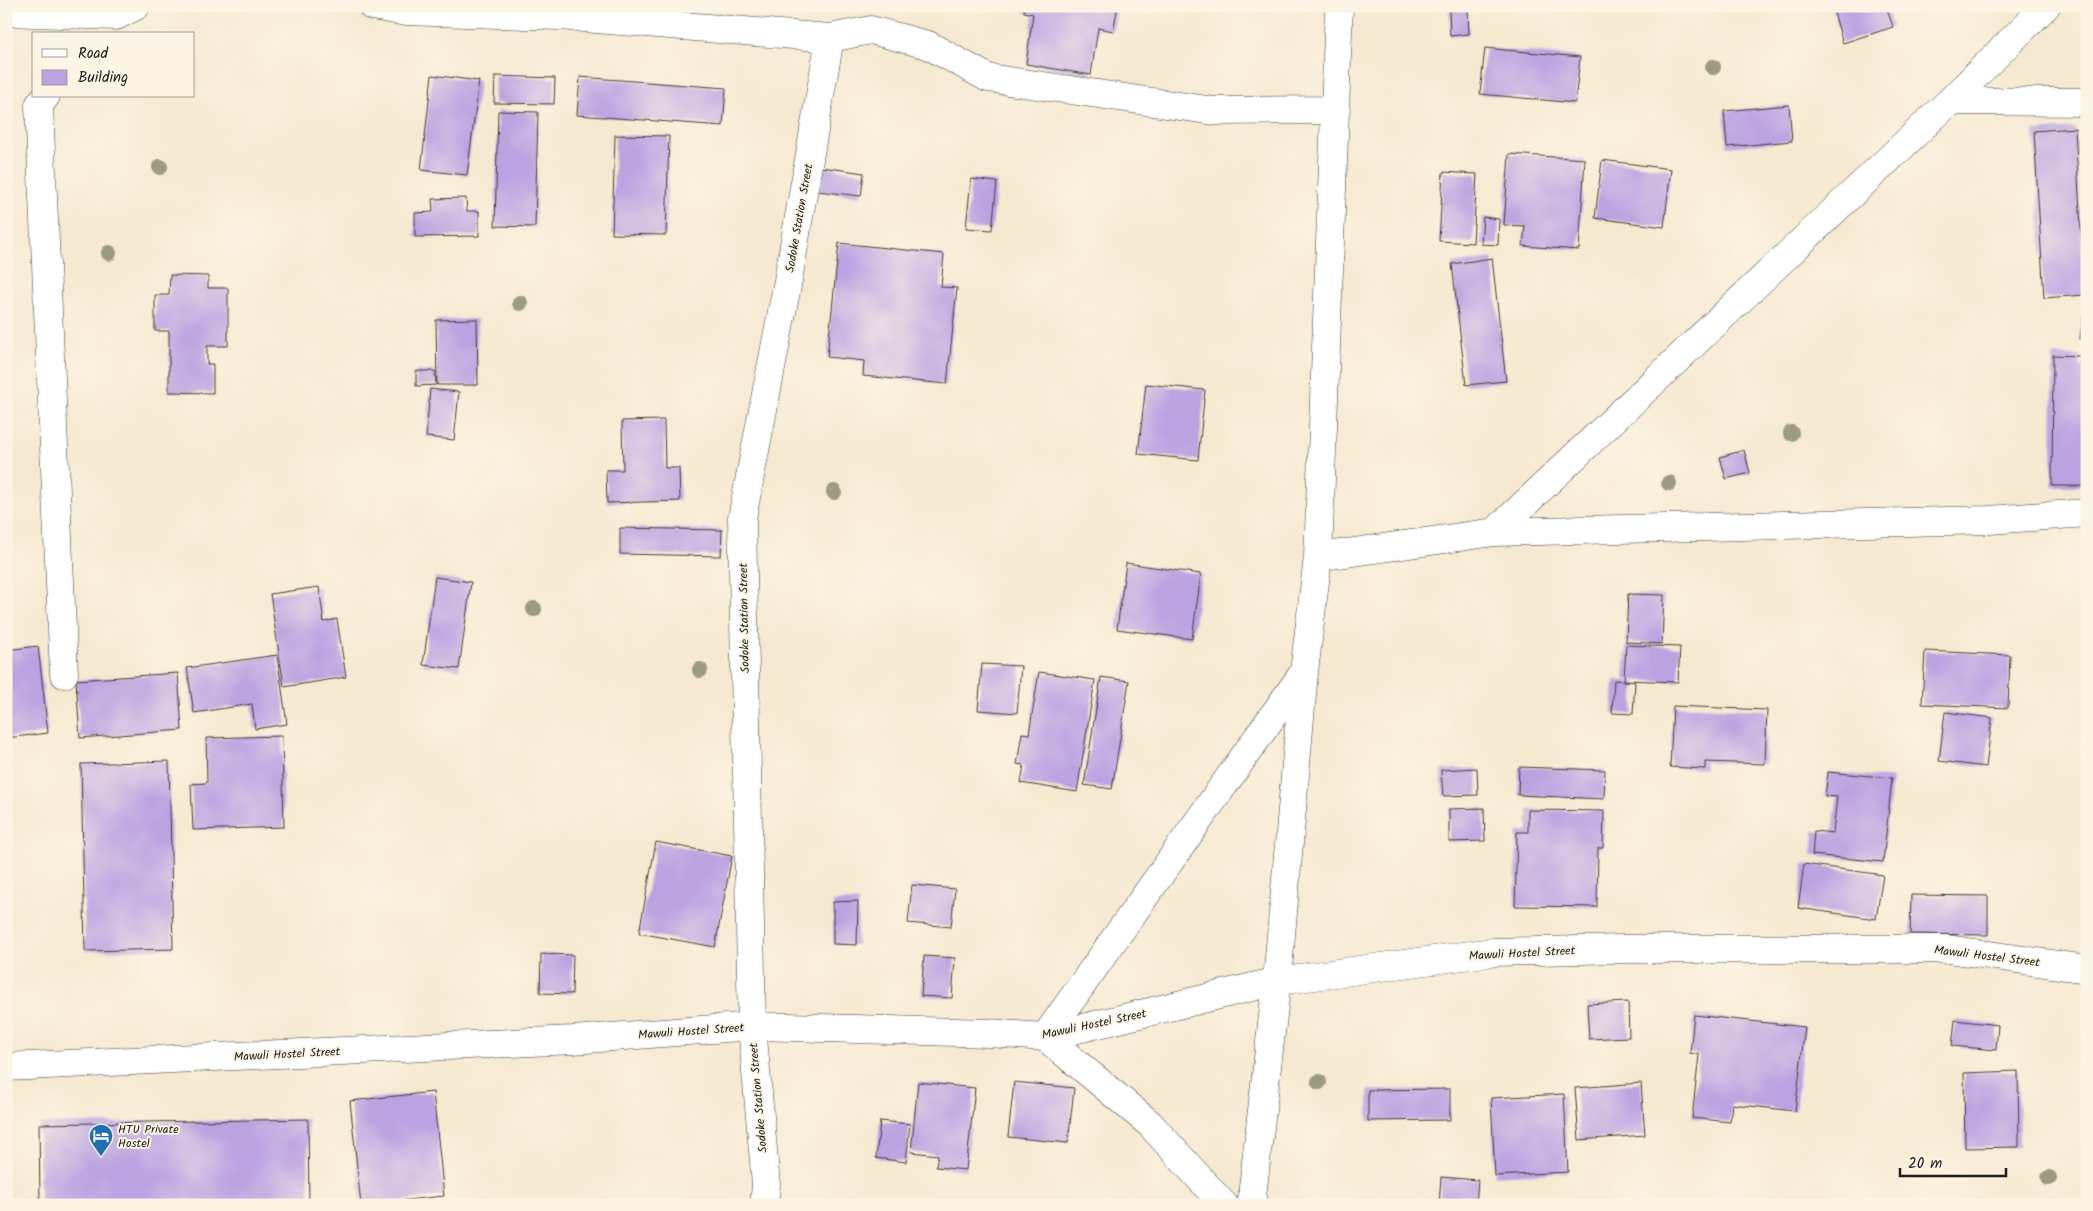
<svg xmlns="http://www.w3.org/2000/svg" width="2093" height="1211" font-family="Kalam,sans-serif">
<rect width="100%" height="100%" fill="#fcf5e5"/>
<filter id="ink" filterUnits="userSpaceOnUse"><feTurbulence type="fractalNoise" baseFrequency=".02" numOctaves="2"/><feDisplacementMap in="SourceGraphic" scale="10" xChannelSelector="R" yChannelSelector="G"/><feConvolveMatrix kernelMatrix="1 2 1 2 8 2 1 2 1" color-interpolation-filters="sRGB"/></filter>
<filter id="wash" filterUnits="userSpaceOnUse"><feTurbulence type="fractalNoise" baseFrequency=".0096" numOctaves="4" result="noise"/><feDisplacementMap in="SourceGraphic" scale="20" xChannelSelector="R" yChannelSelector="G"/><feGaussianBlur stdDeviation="1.12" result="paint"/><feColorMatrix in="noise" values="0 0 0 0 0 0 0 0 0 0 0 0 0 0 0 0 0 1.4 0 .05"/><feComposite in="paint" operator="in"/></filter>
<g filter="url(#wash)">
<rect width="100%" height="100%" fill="#f6e9d1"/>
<g id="blocks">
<path fill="#bba3e1" d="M1024 6H1118L1113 31 1098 28 1091 75 1026 64 1033 14 1024 12Z
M1832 6H1886L1893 27 1843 43Z
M1468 10 1469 34 1450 36 1449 11Z
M1485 48 1580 57 1575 103 1480 94Z
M432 75 479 81 467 175 421 170Z
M495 76 555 78 554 104 494 103Z
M580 77 726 88 723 126 577 115Z
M1789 105 1792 141 1727 147 1724 111Z
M498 111 538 112 535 227 495 226Z
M2075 128 2085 295 2044 298 2034 131Z
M615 135 669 136 666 235 612 234Z
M1509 154 1585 159 1579 250 1523 246 1525 226 1504 225Z
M1602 160 1671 169 1664 227 1595 218Z
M821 167 864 173 861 196 817 191Z
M1443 172 1477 174 1473 243 1439 241Z
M971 179 997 182 992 230 966 228Z
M466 198 467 211H479V236L415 237V213L433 212 432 199Z
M1483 217 1499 219 1498 245 1481 244Z
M839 243 944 254 941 287 957 288 947 384 863 376 864 361 827 357Z
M1492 258 1506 381 1466 385 1452 264Z
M170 275 208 276V288H228V346H207V364H213V393L169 392V331H155V295H169Z
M2083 315H2087V339H2080Z
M477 319 478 385H437L436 320Z
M2053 355 2080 356V366H2087V486H2052Z
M416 371H435L436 385 416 386Z
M1146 384 1205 390 1198 460 1138 454Z
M430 389 459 392 454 440 426 437Z
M664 420 665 468H679L680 501 607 503 606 470H623L622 421Z
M1744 450 1750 473 1726 479 1720 457Z
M620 528 722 530 721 556 620 554Z
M1126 563 1201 574 1192 639 1117 629Z
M435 577 471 582 459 669 423 665Z
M319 587 324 622 337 619 346 677 284 687 270 594Z
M1628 594 1664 595 1662 644 1626 642Z
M1626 645 1680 647 1678 682 1624 680Z
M38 646 48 733 6 738V650Z
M1925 651 2010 655 2008 708 1922 704Z
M277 655 287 724 255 729 252 704 194 713 187 668Z
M982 664 1021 666 1017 713 978 710Z
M1039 672 1095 680 1077 792 1021 783 1024 765 1017 764 1022 733 1029 734Z
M178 673 182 730 80 738 76 680Z
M1101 677 1129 681 1112 789 1084 785Z
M1614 680 1635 682 1633 714 1612 713Z
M1673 706 1767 710 1765 764 1705 762V769L1670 767Z
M1945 712 1992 718 1986 767 1939 761Z
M282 736 284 827 193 830 191 784 207 783 206 738Z
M169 761 173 949 85 951 81 764Z
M1519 767 1605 770 1604 799 1518 795Z
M1477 768 1478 795 1443 796 1441 770Z
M1828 772 1892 778 1883 862 1812 855 1814 831 1833 833 1837 797 1825 796Z
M1484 808 1485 841 1449 842V809Z
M1528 810 1604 811 1603 848H1598L1597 907 1515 906 1517 832H1528Z
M656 842 732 856 715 947 639 933Z
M1804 864 1883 875 1876 919 1798 908Z
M912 885 955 889 951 927 908 923Z
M1911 895 1988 896V935L1910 934Z
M858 901 857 945 833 944V902Z
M541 954 573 955 572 994 540 993Z
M924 956 955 958 952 998 921 996Z
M1628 1002 1629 1037 1589 1039 1587 1004Z
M1694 1015 1805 1027 1795 1111 1732 1104 1730 1122 1692 1118 1699 1055 1690 1053Z
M1955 1020 1998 1025 1996 1050 1952 1046Z
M2018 1071 2019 1147 1965 1148 1964 1073Z
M918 1082 975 1088 966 1170 936 1167 938 1155 911 1152Z
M1014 1082 1074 1088 1068 1143 1008 1137Z
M1641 1083 1645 1135 1579 1140 1575 1088Z
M1450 1089V1120L1368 1121V1090Z
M433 1092 444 1196 361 1205 350 1101Z
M1564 1094 1568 1172 1495 1176 1491 1098Z
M308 1119 309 1205H40L39 1124Z
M880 1121 910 1124 906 1162 876 1158Z
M1441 1177 1478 1180 1476 1205H1439Z"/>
</g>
</g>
<g filter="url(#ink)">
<use href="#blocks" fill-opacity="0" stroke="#3d3b37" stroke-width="1"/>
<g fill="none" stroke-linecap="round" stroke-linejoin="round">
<defs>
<path id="street" d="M372 6 401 11 560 16 830 38 871 30 928 45 988 78 1214 111 1336 110
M2046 6 1950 101 2087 102
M6 12 116 16 136 6
M46 96 39 105 64 674
M1495 532 1950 101
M1318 557 1495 532 1989 520 2087 513
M6 1067 573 1040 752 1026 989 1033 1045 1037 1277 981 1493 952 1623 949H1947L2087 969
M764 1205 766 1185 752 1026 742 518 787 286 830 38
M1224 1205 1150 1124 1045 1037 1304 672
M1251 1205 1277 981 1304 672 1318 557 1339 6"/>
</defs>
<use href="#street" stroke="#3d3b37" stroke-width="29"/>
<use href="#street" stroke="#fff" stroke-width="28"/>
</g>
<g fill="#9c9b7f">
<circle cx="1713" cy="67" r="8"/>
<circle cx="160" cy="167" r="8"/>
<circle cx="109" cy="253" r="8"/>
<circle cx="520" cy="303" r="8"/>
<circle cx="1791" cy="433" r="8"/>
<circle cx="1669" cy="483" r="8"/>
<circle cx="834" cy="492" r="8"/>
<circle cx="534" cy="609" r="8"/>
<circle cx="700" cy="670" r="8"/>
<circle cx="1319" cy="1082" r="8"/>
<circle cx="2049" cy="1178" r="8"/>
</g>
</g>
<defs>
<symbol id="hotel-pin" viewBox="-11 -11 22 30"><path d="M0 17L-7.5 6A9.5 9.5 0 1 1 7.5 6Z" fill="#1f6fb2" stroke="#fcf5e5"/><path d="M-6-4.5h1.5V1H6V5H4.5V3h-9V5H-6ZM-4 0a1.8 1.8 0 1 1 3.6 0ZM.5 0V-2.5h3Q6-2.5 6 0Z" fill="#fff"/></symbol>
</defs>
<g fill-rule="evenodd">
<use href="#hotel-pin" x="87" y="1122" width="28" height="38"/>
</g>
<g text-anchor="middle" stroke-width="4" stroke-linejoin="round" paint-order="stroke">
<g font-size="12" fill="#1c1c1c" stroke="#fcf5e5">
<text transform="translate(799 218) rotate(-80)" y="4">Sodoke Station Street</text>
<text transform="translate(744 618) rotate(-91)" y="4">Sodoke Station Street</text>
<text transform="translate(1522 953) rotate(-3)" y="4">Mawuli Hostel Street</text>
<text transform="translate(1987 956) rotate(7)" y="4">Mawuli Hostel Street</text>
<text transform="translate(1094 1024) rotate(-12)" y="4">Mawuli Hostel Street</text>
<text transform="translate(691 1031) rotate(-4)" y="4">Mawuli Hostel Street</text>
<text transform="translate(287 1054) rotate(-3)" y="4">Mawuli Hostel Street</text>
<text transform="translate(758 1098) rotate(-95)" y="4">Sodoke Station Street</text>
</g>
<g font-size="12" fill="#1c1c1c" stroke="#fcf5e5" text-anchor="start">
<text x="118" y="1133">HTU Private<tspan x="118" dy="14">Hostel</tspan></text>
</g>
</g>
<rect width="2093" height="1211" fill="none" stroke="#fcf5e5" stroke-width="25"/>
<rect x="32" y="32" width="162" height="65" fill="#fcf5e5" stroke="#a29e95"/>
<rect x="42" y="49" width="25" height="8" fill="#ffffff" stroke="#a29e95"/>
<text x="78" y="58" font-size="15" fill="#1c1c1c">Road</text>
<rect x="42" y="70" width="25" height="15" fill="#bba3e1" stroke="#a29e95"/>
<text x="78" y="82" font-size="15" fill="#1c1c1c">Building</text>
<path d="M1900 1168v8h106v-8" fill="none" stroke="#1c1c1c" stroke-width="2.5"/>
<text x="1908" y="1168" font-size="15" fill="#1c1c1c" stroke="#fcf5e5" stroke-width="4" paint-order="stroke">20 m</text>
</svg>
